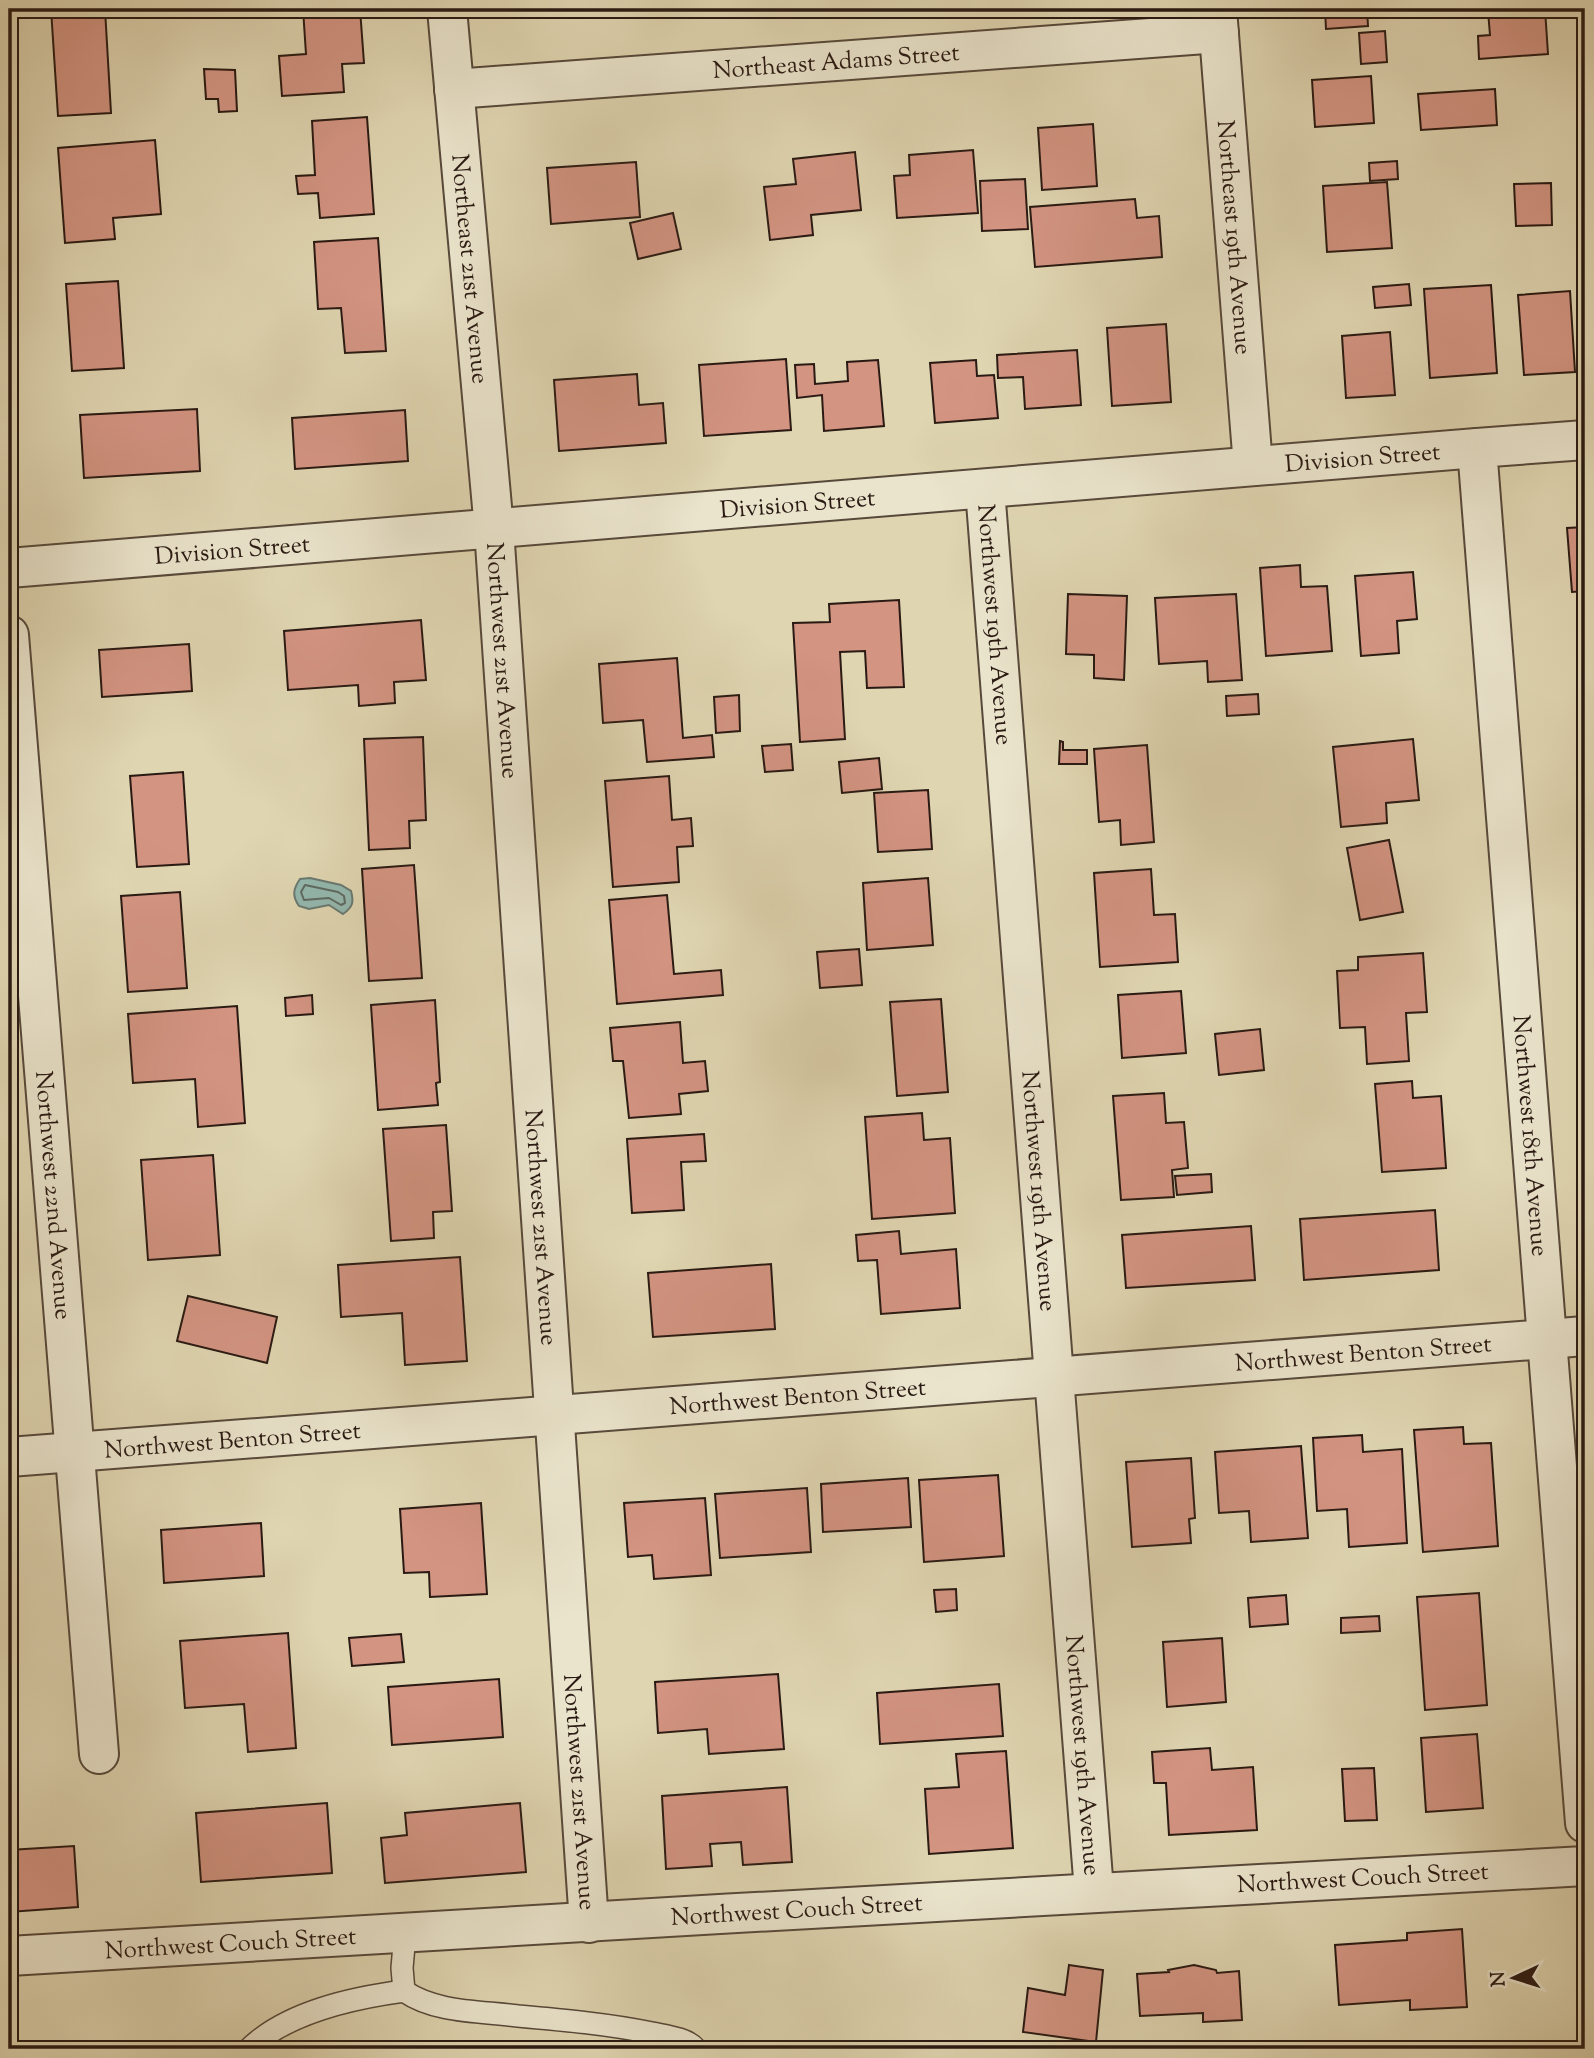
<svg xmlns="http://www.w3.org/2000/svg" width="1594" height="2058" font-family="'Sorts Mill Goudy',serif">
<rect width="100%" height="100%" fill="#dfd5b1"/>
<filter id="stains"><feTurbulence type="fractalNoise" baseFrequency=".00286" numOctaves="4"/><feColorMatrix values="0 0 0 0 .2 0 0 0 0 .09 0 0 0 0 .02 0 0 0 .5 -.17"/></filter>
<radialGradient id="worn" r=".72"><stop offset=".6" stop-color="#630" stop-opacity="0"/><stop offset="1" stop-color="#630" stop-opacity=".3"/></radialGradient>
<path fill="#93b8af" stroke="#697971" stroke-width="2" d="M310 878 341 885 351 891C354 902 353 907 343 914L329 905 309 909 299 906C292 896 293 889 300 879Z"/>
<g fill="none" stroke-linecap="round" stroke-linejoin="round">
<path stroke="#5e6961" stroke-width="2" d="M305 885 338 892 344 896 345 903 341 905 329 898 304 900 301 892Z"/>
</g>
<path fill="#d39482" stroke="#2a1a13" stroke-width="2" d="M51 9H105L111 113 58 116Z
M303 9H360L364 63 342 64 344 92 282 96 279 56 306 54Z
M1325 9H1367L1368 26 1326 29Z
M1517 9H1545L1548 54 1479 59 1478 36 1490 35 1488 11Z
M1385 31 1387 62 1361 64 1359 33Z
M204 69 235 70 237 111 219 112 218 99H206Z
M1371 76 1374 123 1315 127 1312 80Z
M1495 89 1497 125 1421 130 1418 94Z
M367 117 374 214 320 218 318 193 298 194 296 176 315 175 312 121Z
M1093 124 1097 186 1042 190 1038 128Z
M155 140 161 214 113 218 115 239 65 243 58 148Z
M973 150 978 213 897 218 894 176 910 175 909 155Z
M855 152 861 210 811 215 813 235 770 240 764 187 796 184 793 159Z
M1397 161 1398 179 1370 181 1369 163Z
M636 162 640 217 551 224 547 168Z
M1025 179 1028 229 982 231 980 181Z
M1387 182 1392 248 1327 252 1323 186Z
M1551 183 1552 225 1516 226 1514 184Z
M1135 199 1137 218 1159 216 1162 257 1035 267 1030 207Z
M673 213 681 249 638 259 630 223Z
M378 238 386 351 345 353 341 308 318 309 314 242Z
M118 281 124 368 72 371 66 284Z
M1409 284 1411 305 1375 308 1373 287Z
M1491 285 1497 373 1430 378 1424 289Z
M1570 291 1575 372 1524 375 1518 295Z
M1166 324 1171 402 1112 406 1107 328Z
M1390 332 1395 395 1346 398 1342 336Z
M1077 350 1081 405 1025 409 1023 377 998 378 997 355Z
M786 359 791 430 704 436 699 365Z
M878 360 884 426 824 431 822 395 797 398 795 365 814 364 815 384 848 381 847 362Z
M976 360 977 376 994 375 998 418 935 423 930 363Z
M637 374 639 405 663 403 666 443 559 451 554 380Z
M197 409 200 471 84 478 80 415Z
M405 410 408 461 295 469 292 418Z
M1585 527V591L1572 592 1567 528Z
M1300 565 1301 587 1327 586 1332 651 1266 656 1260 568Z
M1413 572 1417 619 1397 621 1399 653 1361 656 1355 576Z
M1068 594 1127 596 1124 680 1094 678V655L1066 654Z
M1236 594 1242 680 1208 682 1207 661 1159 664 1155 598Z
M899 600 904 687 867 688 865 651 840 652 845 739 800 742 793 623 830 622 829 604Z
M421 620 426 680 394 682 395 703 359 706 358 685 288 690 284 631Z
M189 644 192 691 102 697 99 650Z
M677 658 683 738 712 735 714 757 647 762 643 720 603 723 599 664Z
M1258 694 1259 714 1227 716 1226 696Z
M739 695 740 731 716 733 714 697Z
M423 737 426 820 409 821 410 848 369 850 364 739Z
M1413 739 1419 800 1386 803 1387 823 1341 827 1333 747Z
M1060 741 1063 742V750H1087V764H1059Z
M791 744 793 770 765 772 762 746Z
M1147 745 1154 842 1121 845 1120 820 1099 822 1094 749Z
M1580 745H1585V780L1582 781Z
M879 758 882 789 842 793 839 762Z
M183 772 189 864 137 867 130 776Z
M669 776 672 820 691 818 693 846 677 847 679 882 613 887 605 781Z
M928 790 932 849 878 852 874 793Z
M1389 840 1403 912 1360 920 1347 848Z
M414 865 422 978 369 981 362 869Z
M1151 869 1154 915 1175 914 1178 962 1100 967 1094 873Z
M928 878 933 945 867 950 863 883Z
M180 892 187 988 128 992 121 896Z
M667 895 674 974 721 970 723 995 617 1004 609 900Z
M859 949 862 985 820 988 817 952Z
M1423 953 1427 1012 1406 1013 1409 1061 1367 1064 1365 1027 1340 1028 1337 971 1358 970V957Z
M1181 991 1186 1053 1122 1058 1118 995Z
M312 995 313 1014 286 1016 285 998Z
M941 999 948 1092 897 1096 890 1002Z
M435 1000 440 1082 436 1083 438 1105 378 1110 371 1005Z
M237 1006 245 1123 198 1127 195 1079 133 1083 128 1014Z
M680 1022 683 1063 705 1061 708 1091 679 1094 681 1114 629 1118 623 1061H613L610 1028Z
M1260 1029 1264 1070 1219 1075 1215 1034Z
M1412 1081 1413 1098 1441 1096 1446 1168 1382 1172 1375 1084Z
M1164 1093 1166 1123 1184 1122 1188 1168 1172 1170 1174 1197 1121 1200 1113 1096Z
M922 1113 924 1140 950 1138 955 1213 872 1219 865 1117Z
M446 1125 452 1211 433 1212 434 1238 391 1241 383 1129Z
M704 1134 706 1161 681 1162 684 1210 632 1213 627 1139Z
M213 1155 220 1255 148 1260 141 1160Z
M1211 1174 1212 1192 1177 1195 1175 1176Z
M1435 1210 1439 1270 1304 1280 1300 1219Z
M1251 1226 1255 1280 1126 1288 1122 1235Z
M899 1231 901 1254 956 1249 960 1308 881 1314 877 1260 858 1261 856 1235Z
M460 1257 467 1361 405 1365 402 1313 341 1317 338 1265Z
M771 1264 775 1329 653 1337 648 1273Z
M188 1296 277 1317 267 1363 177 1341Z
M1463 1427 1464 1444 1491 1443 1498 1546 1423 1552 1414 1430Z
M1362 1435 1363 1452 1402 1449 1407 1543 1349 1547 1347 1509 1317 1511 1313 1438Z
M1301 1446 1308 1538 1251 1542 1249 1511 1219 1513 1215 1452Z
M1191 1458 1195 1518 1189 1519 1191 1543 1132 1547 1126 1462Z
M998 1475 1004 1556 924 1562 919 1480Z
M908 1478 911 1527 823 1532 821 1484Z
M807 1488 811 1552 720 1558 715 1494Z
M705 1498 711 1575 654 1579 652 1555 628 1557 624 1503Z
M481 1503 487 1594 430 1597 429 1572 404 1573 400 1509Z
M261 1523 264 1576 164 1583 161 1530Z
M956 1589 957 1610 936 1612 934 1590Z
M1479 1593 1487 1705 1425 1710 1417 1597Z
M1286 1595 1288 1624 1250 1627 1248 1598Z
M1379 1616 1380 1631 1341 1633V1618Z
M288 1633 296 1748 248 1752 244 1704 185 1708 180 1641Z
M401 1634 404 1662 352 1666 349 1638Z
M1222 1638 1226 1702 1167 1707 1163 1642Z
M778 1674 784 1749 709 1754 707 1729 658 1733 655 1682Z
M499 1679 503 1737 392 1745 388 1687Z
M999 1684 1003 1736 880 1744 877 1693Z
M1477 1734 1483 1808 1426 1812 1421 1738Z
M1210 1748 1212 1770 1253 1767 1257 1830 1169 1835 1166 1783H1154L1152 1752Z
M1006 1751 1013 1848 929 1854 925 1789 959 1787 956 1754Z
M1374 1768 1377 1820 1345 1821 1342 1769Z
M787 1787 792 1862 743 1865 741 1842 710 1844 712 1866 666 1869 662 1796Z
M327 1803 332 1873 201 1882 196 1813Z
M520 1803 526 1872 385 1883 381 1838 407 1835 405 1813Z
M74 1846 78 1907 9 1912V1850Z
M1462 1929 1467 2007 1410 2010V2000L1339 2005 1335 1945 1407 1940V1933Z
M1069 1965 1103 1970 1096 2042 1023 2032 1028 1988 1065 1995Z
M1194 1965 1216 1970 1217 1973 1239 1971 1242 2020 1203 2022V2013L1140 2016 1137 1974 1169 1972 1168 1970Z"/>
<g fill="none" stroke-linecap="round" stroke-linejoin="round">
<defs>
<path id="service" d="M405 1934 402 1968 404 1991C436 2013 480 2011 518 2016 563 2020 608 2024 652 2033 666 2036 687 2038 696 2049
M249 2049C287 2012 352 1998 404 1991"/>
<g id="minor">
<path id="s1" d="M447 9 494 529 589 1923"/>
<path id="s2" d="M1217 9 1253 466"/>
<path id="s3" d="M454 89 1219 33"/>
<path id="s4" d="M985 489 1094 1891"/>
<path id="s5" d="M9 568 1477 448"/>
<path id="s6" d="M9 635 99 1754"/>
<path id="s7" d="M9 1457 1585 1336"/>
<path id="s8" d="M9 1956C534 1926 1060 1892 1585 1866"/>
</g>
<g id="tertiary">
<path id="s9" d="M1585 440 1477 448 1585 1823"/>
</g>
</defs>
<use href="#service" stroke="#57493a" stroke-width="24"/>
<use href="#minor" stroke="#57493a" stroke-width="42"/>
<use href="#tertiary" stroke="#57493a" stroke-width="42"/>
<use href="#service" stroke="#eae4cc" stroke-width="21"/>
<use href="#minor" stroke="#eae4cc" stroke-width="38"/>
<use href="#tertiary" stroke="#eae4cc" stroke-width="38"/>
</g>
<g text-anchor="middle" stroke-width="5" stroke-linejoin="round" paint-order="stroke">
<g font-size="24" fill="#2a1a13" stroke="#eae4cc">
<text dy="8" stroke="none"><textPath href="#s3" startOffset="383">Northeast Adams Street</textPath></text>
<text dy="8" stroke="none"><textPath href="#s2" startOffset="229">Northeast 19th Avenue</textPath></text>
<text dy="8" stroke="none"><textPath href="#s1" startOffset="261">Northeast 21st Avenue</textPath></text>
<text dy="8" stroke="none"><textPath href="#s5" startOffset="1358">Division Street</textPath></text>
<text dy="8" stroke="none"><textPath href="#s5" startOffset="791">Division Street</textPath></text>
<text dy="8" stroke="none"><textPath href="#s5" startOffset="224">Division Street</textPath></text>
<text dy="8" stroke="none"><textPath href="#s4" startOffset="136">Northwest 19th Avenue</textPath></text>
<text dy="8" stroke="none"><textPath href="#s1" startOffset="654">Northwest 21st Avenue</textPath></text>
<text dy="8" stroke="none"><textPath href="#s9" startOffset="798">Northwest 18th Avenue</textPath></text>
<text dy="8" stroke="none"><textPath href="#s4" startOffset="704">Northwest 19th Avenue</textPath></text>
<text dy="8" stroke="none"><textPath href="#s6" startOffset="562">Northwest 22nd Avenue</textPath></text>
<text dy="8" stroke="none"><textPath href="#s1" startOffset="1222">Northwest 21st Avenue</textPath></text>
<text dy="8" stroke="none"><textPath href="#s7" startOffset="1358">Northwest Benton Street</textPath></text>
<text dy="8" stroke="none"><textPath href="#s7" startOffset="791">Northwest Benton Street</textPath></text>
<text dy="8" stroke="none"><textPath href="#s7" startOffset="224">Northwest Benton Street</textPath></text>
<text dy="8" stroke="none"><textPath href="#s4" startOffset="1270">Northwest 19th Avenue</textPath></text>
<text dy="8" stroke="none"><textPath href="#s1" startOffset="1788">Northwest 21st Avenue</textPath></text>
<text dy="8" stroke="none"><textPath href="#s8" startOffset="1356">Northwest Couch Street</textPath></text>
<text dy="8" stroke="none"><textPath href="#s8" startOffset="789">Northwest Couch Street</textPath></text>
<text dy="8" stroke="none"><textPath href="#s8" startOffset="222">Northwest Couch Street</textPath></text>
</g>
</g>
<rect width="1594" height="2058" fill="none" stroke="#dfd5b1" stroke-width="35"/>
<rect x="10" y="10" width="1573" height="2037" fill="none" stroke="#2a1a13" stroke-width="3.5"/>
<rect x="18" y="18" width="1559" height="2023" fill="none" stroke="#2a1a13" stroke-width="2"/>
<g transform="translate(1514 1978) rotate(266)" stroke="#eae4cc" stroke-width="5" paint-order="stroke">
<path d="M0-5L12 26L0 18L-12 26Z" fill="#2a1a13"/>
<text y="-10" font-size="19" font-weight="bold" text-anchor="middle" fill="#2a1a13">N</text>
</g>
<rect width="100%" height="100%" filter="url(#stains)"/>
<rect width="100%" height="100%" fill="url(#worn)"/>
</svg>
